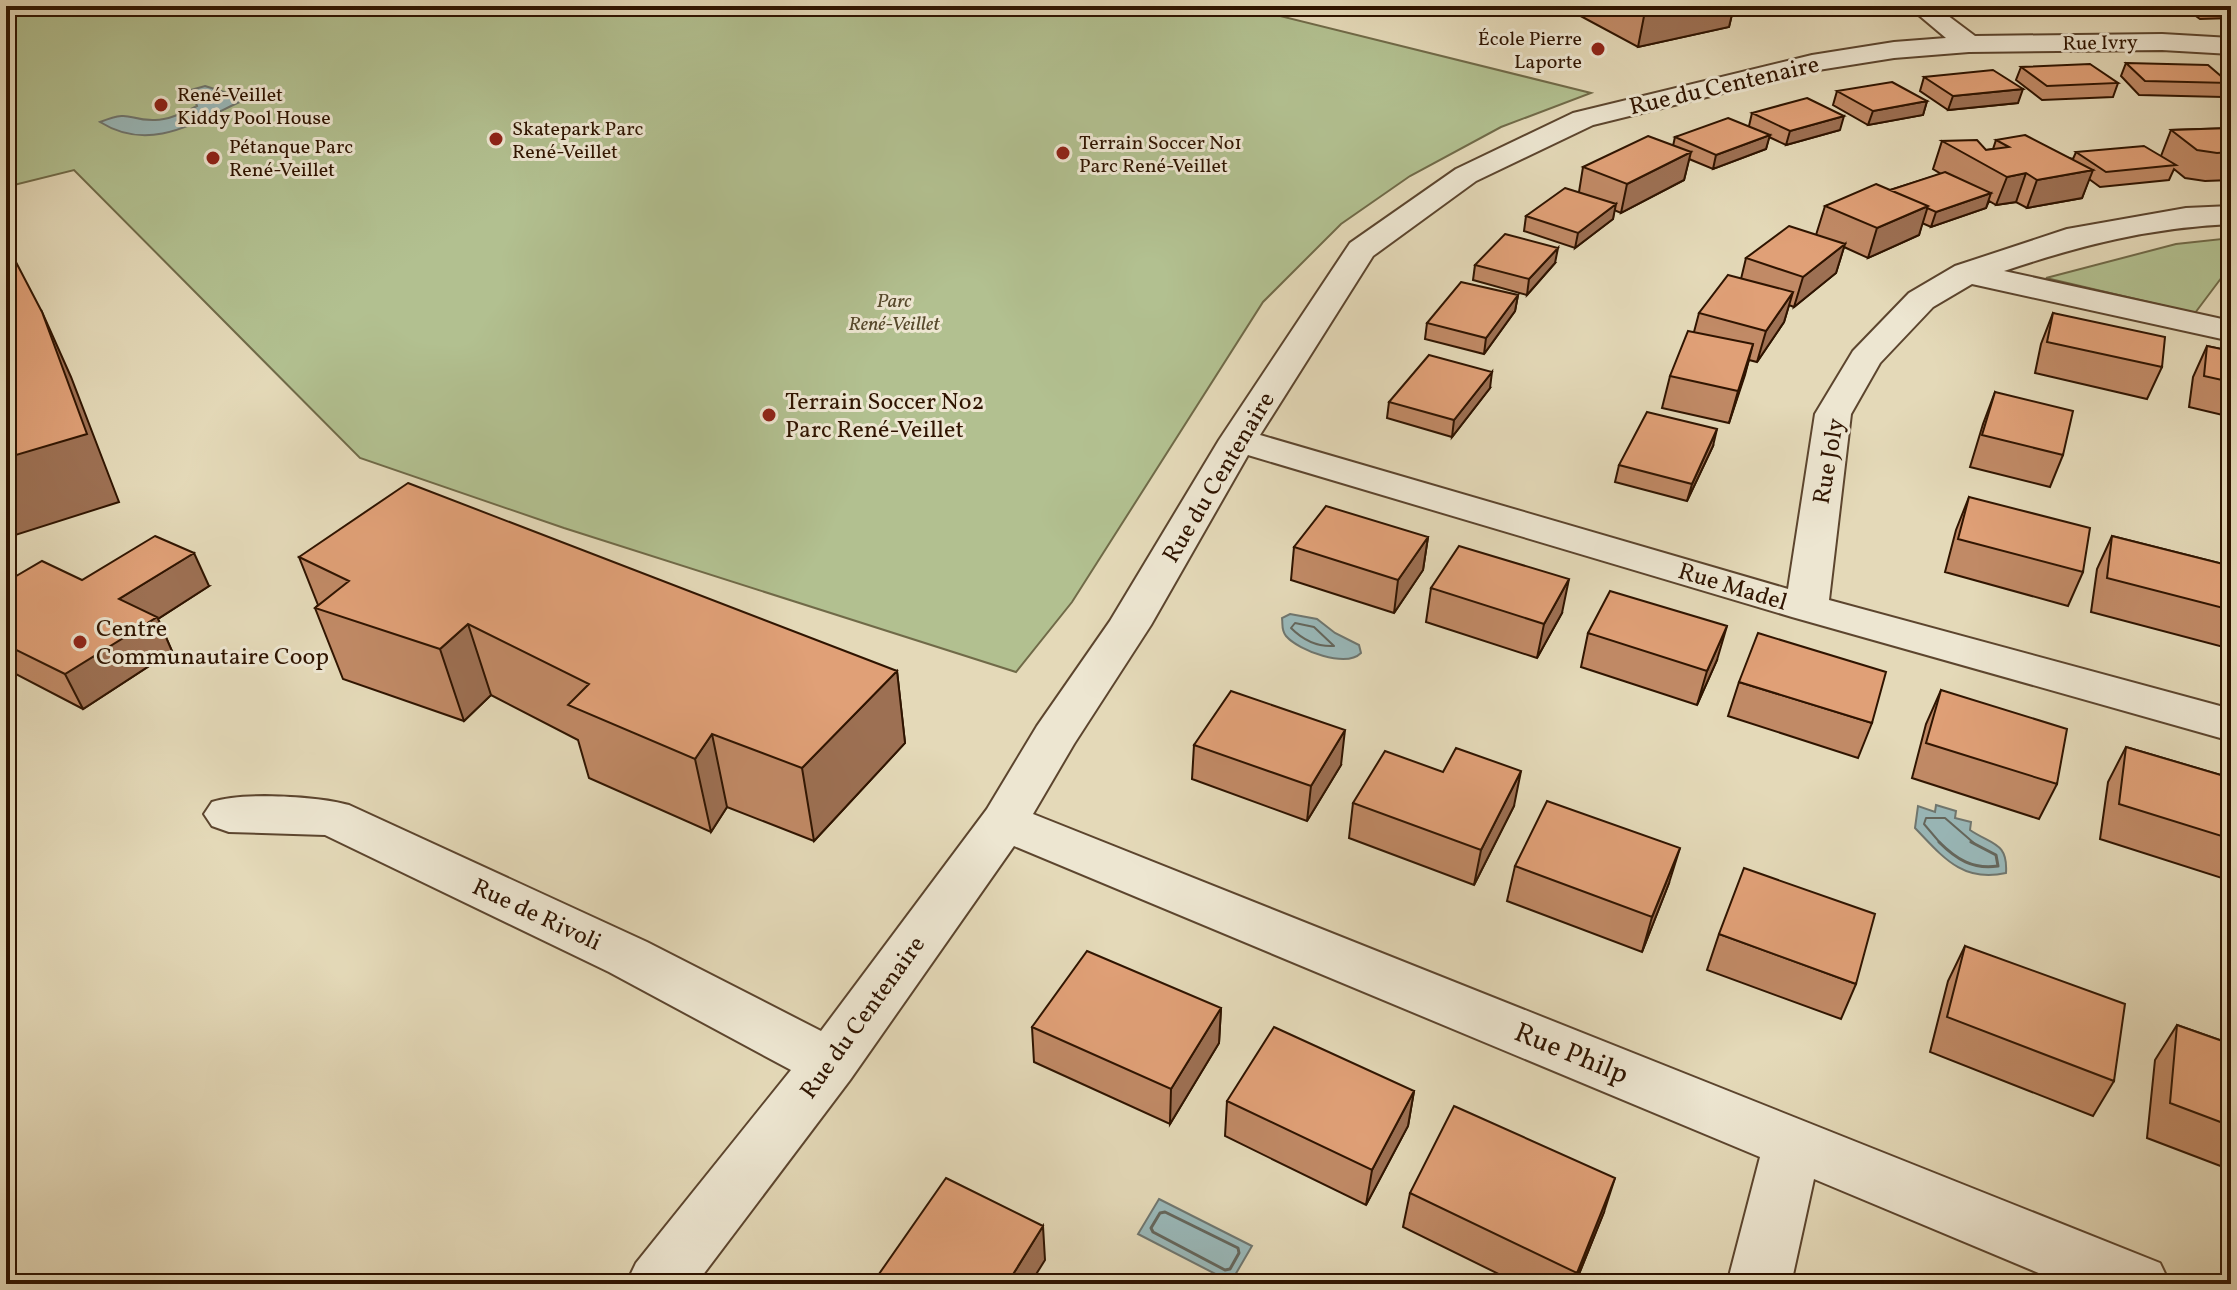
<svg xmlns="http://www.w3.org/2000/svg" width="2237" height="1290" font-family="Vollkorn,serif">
<rect width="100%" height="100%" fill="#e4d9b8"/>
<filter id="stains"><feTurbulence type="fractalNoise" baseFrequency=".0025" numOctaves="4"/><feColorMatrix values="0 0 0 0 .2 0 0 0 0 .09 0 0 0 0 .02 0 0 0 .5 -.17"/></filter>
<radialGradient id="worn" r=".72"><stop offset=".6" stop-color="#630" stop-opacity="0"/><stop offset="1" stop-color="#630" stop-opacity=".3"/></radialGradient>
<path fill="#b2c090" stroke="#706a48" stroke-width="2" d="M6 6H1240L1591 93 1501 127 1410 176 1341 224 1263 302 1072 602 1016 672 564 528 360 458 74 170 6 187Z
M2231 238V265L2195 313 2046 278 2176 244Z"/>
<path fill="#99b8b9" stroke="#6f766f" stroke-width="2" d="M205 86 246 99C197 121 151 154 100 122 133 109 127 121 155 120 169 120 184 112 197 106L191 90Z
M1290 614 1317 619 1335 633 1359 645 1361 653C1346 668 1299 651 1286 636 1281 630 1283 625 1282 618Z
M1936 805 1956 811 1955 818 1971 822 1970 830C1992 845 2008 842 2006 873 1962 883 1942 856 1915 828L1918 806 1935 812Z
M1159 1199 1252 1246 1231 1282 1138 1234Z"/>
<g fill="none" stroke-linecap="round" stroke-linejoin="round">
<path stroke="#64665c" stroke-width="2" d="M1295 623 1314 627 1334 646C1317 647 1303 640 1291 628Z
M1941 844 1924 824 1926 818H1945L1975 844"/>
<path stroke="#64665c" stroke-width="3" d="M1939 842C1956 859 1973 870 1998 866L1996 855 1971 842
M1165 1212 1238 1248 1239 1253 1230 1269 1225 1270 1153 1232 1151 1228 1160 1213Z"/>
<defs>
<path id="minor" d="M1908 6H1935L1975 36 2162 34 2231 38V54L2162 50 1969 52 1894 58 1812 71 1593 125 1476 181 1373 256 1260 435 1788 589 1815 414 1853 351 1909 293 1955 266 2067 229 2186 208 2231 206V224C2148 228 2082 245 2004 271L2231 321V341L1972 284 1933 307 1880 363 1851 414 1829 600 2231 709V741L1792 617 1248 455 1151 625 1074 744 1033 814 2160 1263 2170 1284H2065L1814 1179 1791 1284H1727L1760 1157 1014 846 850 1080 696 1284H626L636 1263 791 1070 609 972 325 835 229 832 212 826 204 814 212 802C243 792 318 796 349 805L647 942 821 1031 987 809 1037 726 1110 621 1219 440 1350 243 1456 169 1573 113 1812 55 1894 42 1946 38Z"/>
</defs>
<use href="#minor" stroke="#5c452e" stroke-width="4"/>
<use href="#minor" fill="#ede6d1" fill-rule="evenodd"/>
</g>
<path fill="#c18a66" stroke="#2f1400" stroke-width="2" d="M1562 6H1734L1729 27 1638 47Z
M1994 6H2052L2050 13 2007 14Z
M2182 6H2231V18L2200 19Z
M2126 63 2229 83 2223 97 2139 95 2121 76Z
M2021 67 2118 83 2113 97 2042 100 2016 80Z
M1924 77 2018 103 1948 110 1920 91Z
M1837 91 1927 101 1923 115 1868 125 1833 105Z
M1752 113 1840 130 1786 145 1769 137 1766 149 1713 169 1689 159 1684 180 1621 213 1614 210 1613 219 1575 248 1524 231 1526 216 1579 192 1583 167 1673 146 1675 137 1749 126Z
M2231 128V180L2205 181 2185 178 2174 169 2169 180 2100 187 2089 179 2082 198 2027 208 2016 202 1996 205 1989 201 1986 208 1931 227 1922 223 1919 235 1868 258 1844 247 1836 273 1794 307 1789 305 1784 322 1757 362 1749 360 1729 423 1662 408 1670 376 1694 332 1699 313 1741 279 1746 258 1816 235 1825 206 1890 190 1941 174 1933 169 1942 141 1986 150 1993 149 1996 140 2073 159 2076 152 2161 156 2171 130Z
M1555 263 1527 295 1473 280 1475 265Z
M1518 295 1515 311 1484 354 1425 339 1427 323Z
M2053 313 2162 367 2147 399 2035 373 2041 344Z
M2207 346 2231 351V417L2189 407 2193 377Z
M1490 388 1452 437 1387 418 1389 402Z
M1995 392 2063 455 2050 487 1970 467 1983 424Z
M1713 446 1687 501 1615 482 1619 465Z
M1969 497 2083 572 2068 606 1945 572 1956 530Z
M2112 536 2231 566V649L2091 612 2097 569Z
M1428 537 1423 570 1394 613 1291 580 1294 547Z
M299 557 897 671 905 743 814 841 727 807 711 832 589 778 578 740 491 695 464 721 343 679 315 608 318 605Z
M82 580 209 586 158 619 172 651 83 709 6 669V582Z
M1431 588 1562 613 1537 658 1426 622Z
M1588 633 1717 660 1697 705 1581 667Z
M1739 682 1872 723 1858 758 1728 716Z
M1941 690 2057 784 2039 819 1912 778 1926 724Z
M1194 745 1341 765 1307 821 1192 779Z
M2126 747 2231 778V881L2100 839 2108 782Z
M1443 772 1514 806 1474 885 1349 838 1353 803Z
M1515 866 1669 883 1642 952 1507 901Z
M1719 934 1856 984 1841 1019 1707 970Z
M1965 946 2114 1081 2093 1116 1930 1052 1948 981Z
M1221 1008 1219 1043 1170 1124 1034 1062 1032 1027Z
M2177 1025 2231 1044V1170L2147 1138 2155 1060Z
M1414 1091 1408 1126 1366 1205 1225 1136 1227 1101Z
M1410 1193 1604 1212 1575 1284H1519L1403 1227Z"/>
<path fill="#9d7053" stroke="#2f1400" stroke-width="2" d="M1670 6H1734L1729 27 1638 47 1645 11Z
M2023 89 2018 103 1948 110 1953 96Z
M1927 101 1923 115 1868 125 1873 111Z
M1844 116 1840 130 1786 145 1790 131Z
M1770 135 1766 149 1713 169 1716 155Z
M1691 152 1684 180 1621 213 1627 184Z
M2093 170 2082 198 2027 208 2037 180Z
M2026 173 2016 202 1996 205 2007 177Z
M1991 193 1986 208 1931 227 1936 212Z
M1616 204 1613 219 1575 248 1578 233Z
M1928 206 1919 235 1868 258 1877 228Z
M1845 244 1836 273 1794 307 1803 277Z
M1558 248 1555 263 1527 295 1529 279Z
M1793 292 1784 322 1757 362 1766 331Z
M1518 295 1515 311 1484 354 1486 338Z
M42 312 71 377 119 502 6 538V458Z
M1753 344 1745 375 1729 423 1738 391Z
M1492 372 1490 388 1452 437 1454 420Z
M1717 429 1713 446 1687 501 1692 484Z
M1428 537 1423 570 1394 613 1398 580Z
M194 553 209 586 158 619 172 651 83 709 65 674 119 599Z
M1569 579 1562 613 1537 658 1544 624Z
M468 624 491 695 464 721 440 649Z
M1727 626 1717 660 1697 705 1707 671Z
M897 671 905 743 814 841 802 768Z
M1345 730 1341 765 1307 821 1311 786Z
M712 734 727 807 711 832 695 759Z
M1521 771 1514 806 1474 885 1481 850Z
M1680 848 1669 883 1642 952 1652 917Z
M1221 1008 1219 1043 1170 1124 1171 1089Z
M1414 1091 1408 1126 1366 1205 1372 1170Z
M1615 1178 1604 1212 1575 1284H1573Z
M1043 1226 1045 1260 1030 1284H1007Z"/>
<path fill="#e0a077" stroke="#2f1400" stroke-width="2" d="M1635 6H1670L1645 11Z
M2126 63 2208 65 2229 83 2145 81Z
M2090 64 2118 83 2047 86 2021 67Z
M1993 70 2023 89 1953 96 1924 77Z
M1892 82 1927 101 1873 111 1837 91Z
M1807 98 1844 116 1790 131 1752 113Z
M1728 118 1770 135 1716 155 1675 137Z
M2231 128V152L2217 153 2197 150 2171 130Z
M2025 135 2093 170 2037 180 2026 173 2007 177 1942 141 1977 140 1986 150 2009 147 1996 140Z
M1648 136 1691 152 1627 184 1583 167Z
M2144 146 2176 165 2106 172 2076 152Z
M1945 172 1991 193 1936 212 1927 208 1928 206 1890 190Z
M1876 184 1928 206 1877 228 1825 206Z
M1565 188 1616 204 1578 233 1526 216Z
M1789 226 1845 244 1803 277 1746 258Z
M1505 234 1558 248 1529 279 1475 265Z
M6 243 42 312 87 434 6 458Z
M1728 275 1793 292 1766 331 1699 313Z
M1461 282 1518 295 1486 338 1427 323Z
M2053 313 2165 337 2162 367 2047 342Z
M1688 331 1753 344 1738 391 1670 376Z
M2207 346 2231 351V382L2204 376Z
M1429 355 1492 372 1454 420 1389 402Z
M1995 392 2073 411 2063 455 1982 435Z
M1647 412 1717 429 1692 484 1619 465Z
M408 483 897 671 802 768 712 734 695 759 568 705 589 684 468 624 440 649 315 608 349 581 299 557Z
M1969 497 2090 528 2083 572 1958 539Z
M1326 506 1428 537 1398 580 1294 547Z
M155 536 194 553 119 599 157 617 65 674 6 645V582L42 561 82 580Z
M2112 536 2231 566V610L2107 578Z
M1459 546 1569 579 1544 624 1431 588Z
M1610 591 1727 626 1707 671 1588 633Z
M1758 633 1886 672 1872 723 1739 682Z
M1941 690 2067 729 2057 784 1926 743Z
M1231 691 1345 730 1311 786 1194 745Z
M2126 747 2231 778V839L2119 804Z
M1456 748 1521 771 1481 850 1353 803 1385 751 1443 772Z
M1547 801 1680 848 1652 917 1515 866Z
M1744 868 1875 914 1856 984 1719 934Z
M1965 946 2125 1004 2114 1081 1947 1017Z
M1087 951 1221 1008 1171 1089 1032 1027Z
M2177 1025 2231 1044V1126L2170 1103Z
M1274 1027 1414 1091 1372 1170 1227 1101Z
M1454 1106 1615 1178 1577 1273 1410 1193Z
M946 1178 1043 1226 1007 1284H872Z"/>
<g fill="#8f2418" stroke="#ede6d1" stroke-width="3">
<circle cx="1598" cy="49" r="8"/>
<circle cx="161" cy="105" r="8"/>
<circle cx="496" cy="139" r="8"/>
<circle cx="1063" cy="153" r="8"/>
<circle cx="213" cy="158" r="8"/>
<circle cx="769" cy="415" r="8"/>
<circle cx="80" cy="642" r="8"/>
</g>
<g text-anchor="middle" stroke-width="6" stroke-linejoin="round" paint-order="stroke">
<g font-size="20" fill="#2f1400" stroke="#ede6d1" text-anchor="start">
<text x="1582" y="45" text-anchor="end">École Pierre<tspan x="1582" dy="23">Laporte</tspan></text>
<text x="177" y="101">René-Veillet<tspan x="177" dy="23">Kiddy Pool House</tspan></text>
<text x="512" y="135">Skatepark Parc<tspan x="512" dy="23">René-Veillet</tspan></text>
<text x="1079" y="149">Terrain Soccer No1<tspan x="1079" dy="23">Parc René-Veillet</tspan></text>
<text x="229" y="153">Pétanque Parc<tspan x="229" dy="23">René-Veillet</tspan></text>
</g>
<g font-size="20" fill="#2f1400" stroke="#ede6d1">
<text transform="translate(2100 42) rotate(-1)" y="7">Rue Ivry</text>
</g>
<g font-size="20" font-style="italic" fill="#56482b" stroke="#ede6d1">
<text x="894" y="307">Parc<tspan x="894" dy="23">René-Veillet</tspan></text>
</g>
<g font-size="24" fill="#2f1400" stroke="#ede6d1">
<text transform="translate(1724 85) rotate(-13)" y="8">Rue du Centenaire</text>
<text transform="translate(1828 461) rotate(-80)" y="8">Rue Joly</text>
<text transform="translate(1218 477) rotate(-59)" y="8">Rue du Centenaire</text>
<text transform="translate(1733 586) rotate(17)" y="8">Rue Madel</text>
<text transform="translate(537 914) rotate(25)" y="8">Rue de Rivoli</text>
<text transform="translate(862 1017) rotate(-54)" y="8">Rue du Centenaire</text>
</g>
<g font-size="24" fill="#2f1400" stroke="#ede6d1" text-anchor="start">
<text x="785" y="409">Terrain Soccer No2<tspan x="785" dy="28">Parc René-Veillet</tspan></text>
<text x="96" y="636">Centre<tspan x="96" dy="28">Communautaire Coop</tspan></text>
</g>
<g font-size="28" fill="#2f1400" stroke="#ede6d1">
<text transform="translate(1572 1052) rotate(22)" y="10">Rue Philp</text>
</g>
</g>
<rect width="2237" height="1290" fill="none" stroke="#e4d9b8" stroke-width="32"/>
<rect x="8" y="8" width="2221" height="1274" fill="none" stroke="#2f1400" stroke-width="4"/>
<rect x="16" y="16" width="2205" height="1258" fill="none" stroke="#2f1400" stroke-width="2"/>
<rect width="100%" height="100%" filter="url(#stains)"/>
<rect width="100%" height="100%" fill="url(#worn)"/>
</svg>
